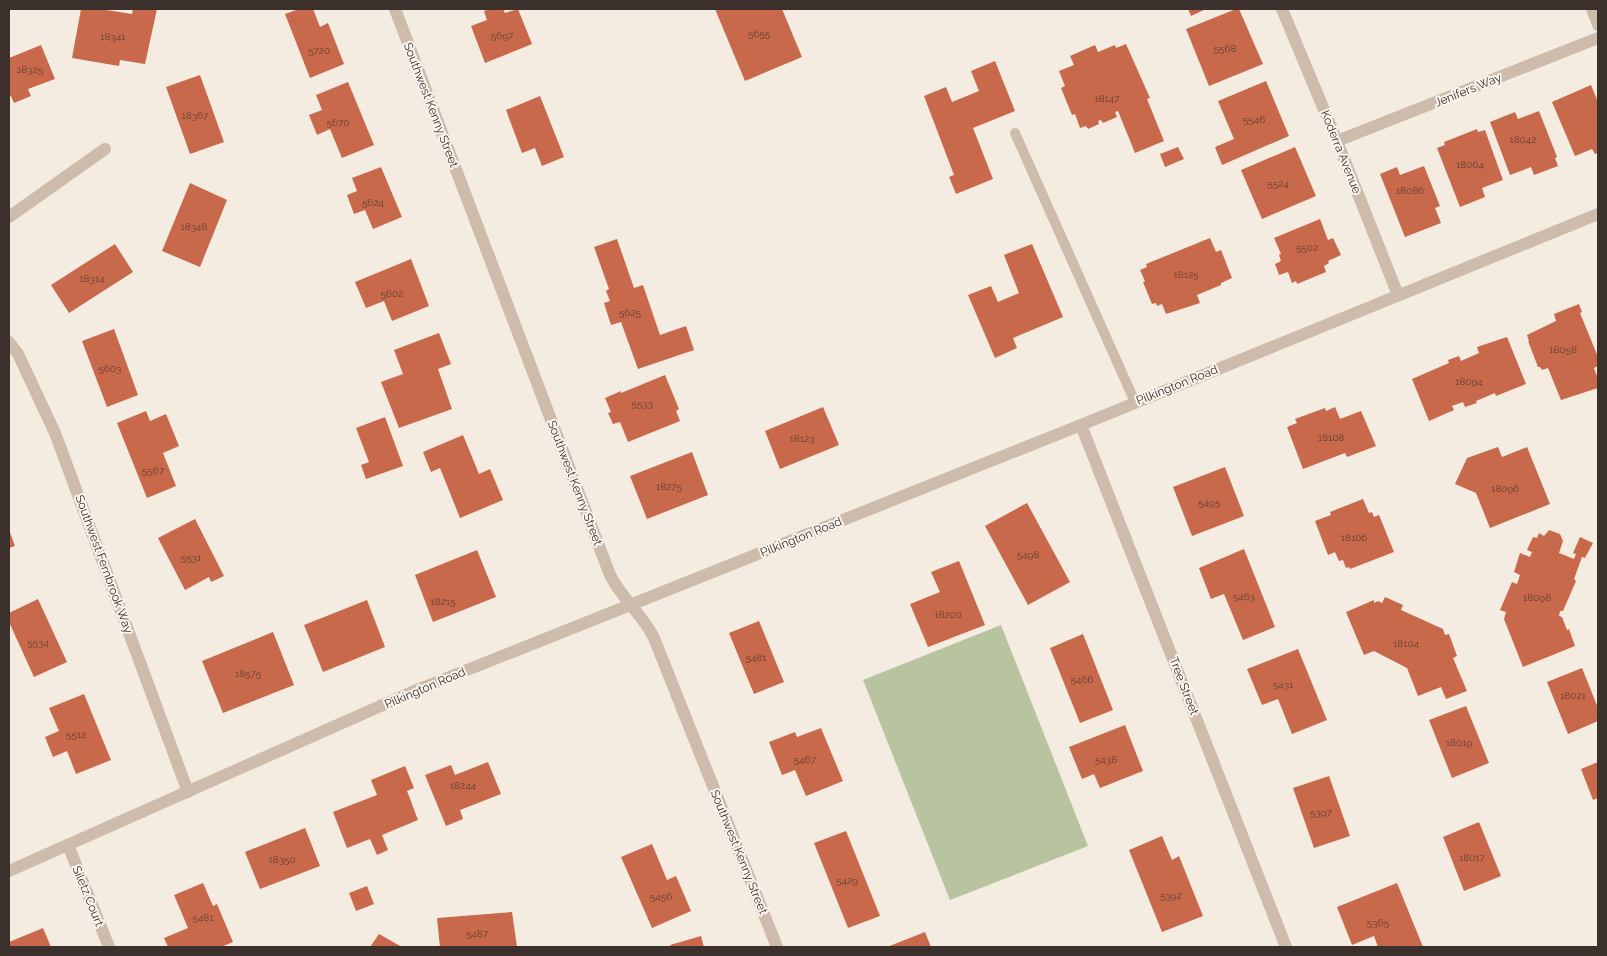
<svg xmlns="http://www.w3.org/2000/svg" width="1607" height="956" font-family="Raleway,sans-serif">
<rect width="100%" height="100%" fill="#f4ebe1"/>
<path fill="#b8c4a0" d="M1001 625 1088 846 950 900 863 680Z"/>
<path fill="#c8694b" d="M81 9H100L132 14 133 9H157L145 64 120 60 119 66 72 58Z
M299 9H313L320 27 328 23 344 64 310 78 285 14Z
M491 9H503L505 13 518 9 532 44 485 63 471 26 487 20 484 11Z
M715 9H782L802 57 745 81Z
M1188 9H1206L1191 16Z
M1236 9H1239L1263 64 1209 86 1186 29Z
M1126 44 1150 98 1147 99 1164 141 1135 153 1118 111 1115 112 1117 117 1103 123 1101 120 1098 121 1099 124 1088 129 1086 126 1080 128 1075 114 1072 115 1061 88 1065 86 1059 71 1074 65 1070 56 1095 45 1098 52 1115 45 1116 48Z
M41 45 55 79 28 89 31 96 14 103 11 96 9 97V58Z
M995 61 1015 111 973 128 993 179 956 194 949 177 954 175 924 96 946 87 952 102 979 91 971 71Z
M200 75 224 142 190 154 166 87Z
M1266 81 1289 136 1222 165 1215 147 1234 139 1218 101Z
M348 82 374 145 342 158 330 129 317 135 309 115 322 110 316 95Z
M1591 85 1598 102V153L1595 154 1592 149 1575 156 1552 102Z
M540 96 564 157 542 166 535 148 522 153 506 110Z
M1539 111 1557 157 1555 158 1558 166 1534 175 1531 167 1510 175 1490 122 1515 112 1518 119Z
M1477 129 1478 132 1485 130 1503 180 1482 188 1485 197 1460 207 1437 148 1445 145 1444 142Z
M1178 147 1184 159 1165 167 1160 154Z
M1295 147 1316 196 1262 219 1241 170Z
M1424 166 1440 206 1435 208 1441 223 1405 237 1380 174 1397 167 1400 175Z
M381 167 402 217 373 229 365 210 354 214 347 195 357 191 352 178Z
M190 183 227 200 200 267 162 251Z
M1320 219 1328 240 1333 238 1341 255 1328 261 1329 263 1324 266 1326 272 1297 284 1296 281 1292 283 1288 272 1279 275 1275 264 1281 261 1279 255 1281 254 1274 238Z
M1210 238 1216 252 1221 250 1232 278 1221 283V285L1197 295 1200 303 1166 314 1162 304 1157 306 1156 303 1152 304 1143 282 1145 281 1140 270 1147 267 1146 264Z
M617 239 634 288 643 285 660 335 686 326 694 350 638 369 621 322 611 325 604 303 610 301 606 291 609 289 594 247Z
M115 244 133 272 69 313 51 285Z
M1032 244 1063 317 1013 338 1017 348 995 358 968 295 991 286 998 302 1019 293 1004 255Z
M411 259 429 306 392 321 384 301 366 308 355 282Z
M1579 304 1582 312 1580 313 1598 357V366L1594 368 1598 379V388L1561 400 1548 368 1542 370 1540 367H1538L1528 341H1529L1527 335 1556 321 1554 314Z
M114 329 138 395 107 407 82 341Z
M439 333 451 364 438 369 452 409 399 428 381 382 403 374 394 350Z
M1507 337 1526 384 1496 396 1495 393 1476 401 1477 403 1465 407 1463 402 1452 406 1454 410 1429 421 1412 379 1449 363 1448 360 1459 356 1461 361 1479 353 1477 347Z
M665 375 679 409 676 411 680 421 628 442 620 422 613 424 608 413 611 412 605 398 621 391V393Z
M823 407 839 445 780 469 765 431Z
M1335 407 1340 419 1361 411 1376 446 1347 457 1345 453 1303 469 1287 427 1297 423 1295 419 1325 408 1326 411Z
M146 411 150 421 166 414 179 446 163 453 176 486 147 498 117 423Z
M385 417 403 466 366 479 361 465 369 462 356 428Z
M463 435 479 474 490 469 503 500 460 518 440 468 431 472 423 452Z
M1498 447 1502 457 1527 447 1550 504 1490 528 1476 493 1455 484 1467 458Z
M692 452 708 495 647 519 630 476Z
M1225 467 1244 516 1192 536 1173 487Z
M1363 499 1369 513 1372 512 1374 517 1379 515 1394 552 1350 569 1349 567 1346 568 1343 560 1339 561 1335 552 1328 555 1315 521 1331 515 1330 512Z
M1027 503 1070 582 1028 605 985 526Z
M195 519 224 576 211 582 209 577 185 590 158 538Z
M9 530 15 546 9 548Z
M1549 530 1560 534 1563 541 1559 553 1574 559 1576 554 1573 553 1580 537 1593 543 1585 558 1582 557 1574 579 1576 581 1563 611H1560L1559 616 1562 617 1567 630 1569 629 1575 646 1523 667 1504 619 1506 612 1500 610 1512 582 1517 584 1520 575 1514 572 1520 553 1530 557 1532 552 1527 550 1533 537 1537 538 1539 533 1544 536Z
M1244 549 1275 627 1243 640 1224 594 1211 599 1199 568Z
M477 550 496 597 433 622 415 575Z
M959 561 985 625 928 647 910 604 940 592 931 572Z
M1385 597 1403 605 1401 610 1443 629 1445 635 1449 634 1457 656 1453 658 1467 691 1446 699 1441 687 1418 696 1407 668 1374 651 1364 655 1346 612 1374 600V603L1378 601 1382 603Z
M38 599 67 662 34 677 9 622V613Z
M367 600 385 647 323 672 304 625Z
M759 621 784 682 754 694 729 633Z
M273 632 294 685 223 713 202 661Z
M1083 634 1113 710 1080 723 1050 648Z
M1298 649 1327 720 1292 734 1278 699 1262 705 1247 669Z
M1582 668 1598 708V721L1568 734 1547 682Z
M84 694 111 760 76 774 67 751 53 757 45 737 59 731 49 708Z
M1466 706 1489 763 1452 778 1429 720Z
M1125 725 1143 771 1100 788 1094 774 1082 779 1069 747Z
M821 728 843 781 806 796 795 770 782 775 769 742 795 732 797 737Z
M488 762 501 794 460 810 463 819 446 826 425 775 451 765 455 775Z
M1598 762V798L1593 800 1581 769Z
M405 766 414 788 407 791 418 820 382 835 388 850 377 855 370 839 347 848 333 812 377 795 371 780Z
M1329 776 1350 836 1314 848 1293 788Z
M1479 822 1501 876 1464 891 1443 837Z
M305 828 320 866 260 889 245 852Z
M846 831 880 916 848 928 814 843Z
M1162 836 1172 860 1179 856 1203 916 1162 932 1129 850Z
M652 844 667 880 676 876 691 911 652 928 621 857Z
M203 883 213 906 217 904 233 942 221 947H168L164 938 188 928 174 895Z
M1397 883 1423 947H1378L1374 936 1352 945 1337 907Z
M367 886 374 904 356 911 349 893Z
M512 912 517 947H440L437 918Z
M43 928 51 947H9V942Z
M925 932 931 947H887Z
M379 934 402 947H370Z
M701 936 704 947H671L670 945Z"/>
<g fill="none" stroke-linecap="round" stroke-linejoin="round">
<path stroke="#cdbbac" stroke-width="10" d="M1015 133 1135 402"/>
<path stroke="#cdbbac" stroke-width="12" d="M395 9 610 575C622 599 643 615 654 638L777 947
M1282 9 1337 141 1398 295
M1592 9 1598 25
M1337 141 1598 38
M9 217 105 149
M9 342 18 354 55 433 188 792
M1081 425 1286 947
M68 845 109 947"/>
<path stroke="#cdbbac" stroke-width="12" d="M9 871 412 692 1081 425 1598 214"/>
</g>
<g text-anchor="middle" stroke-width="4" stroke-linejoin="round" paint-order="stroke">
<g font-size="10" fill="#5e3e33">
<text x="759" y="37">5655</text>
<text x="502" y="39">5697</text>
<text x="113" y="40">18341</text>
<text x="1225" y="52">5568</text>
<text x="319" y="54">5720</text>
<text x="30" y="73">18325</text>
<text x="1107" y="102">18147</text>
<text x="195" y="119">18367</text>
<text x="1254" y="123">5546</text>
<text x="338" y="126">5670</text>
<text x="1523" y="143">18042</text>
<text x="1470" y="168">18064</text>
<text x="1278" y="187">5524</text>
<text x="1410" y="194">18086</text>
<text x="373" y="206">5624</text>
<text x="194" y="230">18348</text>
<text x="1307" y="251">5502</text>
<text x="1186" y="278">18125</text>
<text x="92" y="282">18314</text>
<text x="392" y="297">5602</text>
<text x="630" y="316">5625</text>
<text x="1563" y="353">18058</text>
<text x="110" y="372">5603</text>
<text x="1469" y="385">18094</text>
<text x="642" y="407">5533</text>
<text x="1331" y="441">18108</text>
<text x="802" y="442">18123</text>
<text x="153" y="474">5567</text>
<text x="669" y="490">18275</text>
<text x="1505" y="492">18096</text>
<text x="1209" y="506">5495</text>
<text x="1354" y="541">18106</text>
<text x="1028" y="558">5498</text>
<text x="191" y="561">5531</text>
<text x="1244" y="600">5463</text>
<text x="1537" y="601">18098</text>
<text x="443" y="605">18215</text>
<text x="948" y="618">18200</text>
<text x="38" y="646">5534</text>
<text x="1406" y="647">18104</text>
<text x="756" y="661">5481</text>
<text x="248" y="677">18575</text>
<text x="1082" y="683">5466</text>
<text x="1283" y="688">5431</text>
<text x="1573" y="699">18021</text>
<text x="76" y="738">5512</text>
<text x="1459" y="746">18019</text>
<text x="805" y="763">5467</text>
<text x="1106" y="763">5438</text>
<text x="463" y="789">18244</text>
<text x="1321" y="816">5397</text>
<text x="1472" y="861">18017</text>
<text x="282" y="863">18350</text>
<text x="847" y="884">5429</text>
<text x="1171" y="899">5392</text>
<text x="661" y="900">5456</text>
<text x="203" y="921">5481</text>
<text x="1378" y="926">5365</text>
<text x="477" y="937">5487</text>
</g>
<g font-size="12" fill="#3b302b" stroke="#fbf5ee">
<text transform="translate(1468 90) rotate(-22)" y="4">Jenifers Way</text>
<text transform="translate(431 105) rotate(69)" y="4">Southwest Kenny Street</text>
<text transform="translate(1341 152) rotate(68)" y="4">Koderra Avenue</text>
<text transform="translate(1177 385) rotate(-22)" y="4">Pilkington Road</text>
<text transform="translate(575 483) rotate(69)" y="4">Southwest Kenny Street</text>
<text transform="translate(801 537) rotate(-22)" y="4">Pilkington Road</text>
<text transform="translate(104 564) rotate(70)" y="4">Southwest Fernbrook Way</text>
<text transform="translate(1184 686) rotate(69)" y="4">Tree Street</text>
<text transform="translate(425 688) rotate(-23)" y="4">Pilkington Road</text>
<text transform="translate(739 852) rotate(68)" y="4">Southwest Kenny Street</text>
<text transform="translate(88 896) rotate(68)" y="4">Siletz Court</text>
</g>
</g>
<rect width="1607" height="956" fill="none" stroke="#3b302b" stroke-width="20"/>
</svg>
